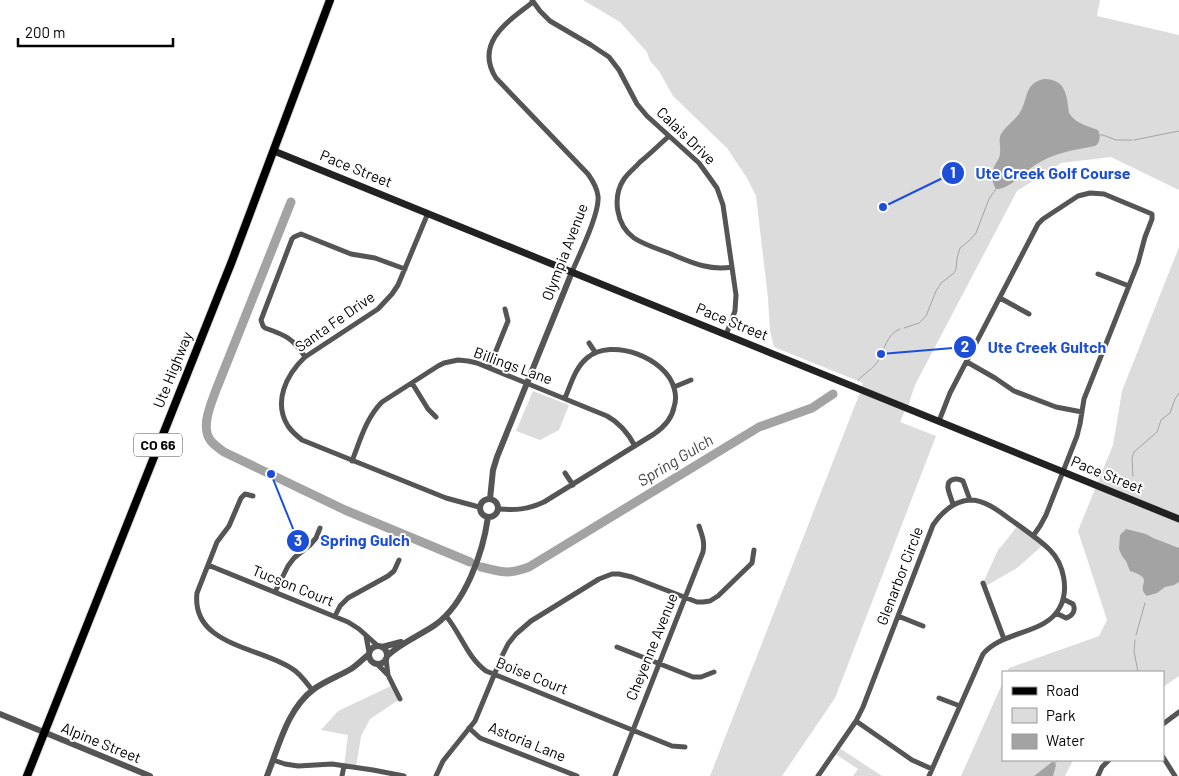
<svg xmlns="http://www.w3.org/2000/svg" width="1179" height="776" font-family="Barlow,sans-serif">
<rect width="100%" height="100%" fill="#fff"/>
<path fill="#dcdcdc" d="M583 0H1100L1097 16 1179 35V190L1111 157 1061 163 1017 191 915 385 907 409 906 408 900 422 936 436 835 698 782 776H710L861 390H860L863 383 774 347 770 331 768 298 756 196 747 178 727 148 673 96 659 71 650 61 647 52 620 22Z
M1179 247V676L1163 687V672H1007L1009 668 1099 636 1107 620 1078 531 1113 445 1122 391Z
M533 391 569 405 559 430 540 440 516 431Z
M1018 525 1043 545 1017 568 984 587 983 583 999 548 1001 547Z
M1003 682V760H1073L1065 776H961Z
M393 685 400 699 370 719 361 736 356 768 344 766 348 735 321 730 338 711Z
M838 747 882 776H853L858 769 834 753Z"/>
<path fill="#a3a3a3" d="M1044 79C1066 79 1067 96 1069 113 1075 123 1087 126 1098 130 1101 136 1100 143 1095 146 1074 150 1053 153 1035 165 1025 172 1008 190 996 189 991 181 991 172 996 163 998 160 1000 157 1000 153 1001 147 998 140 1001 134 1006 126 1014 121 1019 114 1029 99 1023 84 1044 79Z
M1126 529 1146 534 1153 538 1179 548V582L1174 585 1165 587 1157 593 1147 596C1134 585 1157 579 1130 571L1126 561 1122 556 1119 549 1120 535Z
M1052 762H1054L1056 765 1053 776H1034Z"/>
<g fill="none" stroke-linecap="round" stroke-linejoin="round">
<path stroke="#a3a3a3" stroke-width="1" d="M1100 135H1103L1116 140H1132
M1134 140 1179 131
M904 328 919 323 926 316 936 291 941 283 954 273 956 269 957 258 960 248 970 240 976 233 989 199 996 189
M858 380C864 374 874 368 878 361 885 350 886 334 900 329
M1133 476 1132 458 1134 452 1157 432 1161 420 1170 413 1175 399 1179 393
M1136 635 1145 603
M1135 640 1134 651 1138 672
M1055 763 1058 760"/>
<path stroke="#a3a3a3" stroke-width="9" d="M291 202 216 390C211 404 200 428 211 441 214 445 220 449 224 452L345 510 470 562
M481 567C503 572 507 575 529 567L759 427 812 408 833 394"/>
<defs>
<path id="primary" d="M27 776 232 261 330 0"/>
</defs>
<use href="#primary" stroke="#dbdbdb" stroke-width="10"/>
<path stroke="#555" stroke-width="5" d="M532 0 540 11 550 21 591 45 609 57 619 70 637 104 647 116 699 163 707 174 717 188 723 205 736 295 735 311 726 335
M533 2C508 21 474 43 496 78L588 174C593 181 597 188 598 196 600 213 579 255 572 272
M669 136C659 145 650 154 640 162 635 168 629 172 624 179 612 197 616 225 634 238 643 244 655 248 666 252 689 261 706 271 732 267
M428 213 398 285 392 294 378 309 305 357C286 375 273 402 288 426 292 432 297 436 302 440L446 498 479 507
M1098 274 1129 286
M1000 298 1029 314
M589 343 595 352
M305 357C293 338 285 335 265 328L263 326 261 320 292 239 294 237 301 234 351 254 375 258 405 269
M967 362 995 378 1014 391 1056 407 1082 412
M489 368 508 321 505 309
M412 383 428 409 436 417
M674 387 691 380
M939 421 950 393 1038 224 1043 219 1078 196 1090 193 1104 194 1152 214V219L1145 237 1138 263 1084 399 1080 424 1077 436 1046 515 1040 526 1033 536
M352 461C360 441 366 418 382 402L438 366 444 363 458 360 468 361 477 363 607 416C620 423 628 433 635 446
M565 473 573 485
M253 496 245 494 241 498 229 526 217 542 197 593C191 645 259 647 291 668 300 673 306 682 312 690
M953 505C952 500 949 494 948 488 947 479 956 477 963 481L970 500
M498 509C516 510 527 510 544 502L654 434C664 427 672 419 674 407 676 401 676 394 674 388 666 358 612 337 587 358 575 368 571 384 565 398
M208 565 348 622 359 629 378 646
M983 583 1004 639
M275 592 288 566 294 558 310 545 316 538 320 528
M1056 613 1066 618C1073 616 1076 610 1073 604L1063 599
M335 616 340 606 348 598 388 576 394 571 399 560
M446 616C461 634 467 657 486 671L672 746 685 747
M898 616 923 626
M366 636 369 652
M617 647 693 677H701L714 672
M386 659 388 675
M377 664 388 675 400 699
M939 698 960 706
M856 721 912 760 932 769
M1163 724 1179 712
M469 728 480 738 577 776
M1163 757 1175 776
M273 760 285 764 298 766 332 764 373 770 404 776
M342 776 344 766
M436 776 443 761 475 721 502 656 508 644 516 634 531 621 599 579 612 574H619L632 577 697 602H703L710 601 718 596 752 563 754 550
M615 776 703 552C705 542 702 535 699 526
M818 776 856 721 863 707 933 525C942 512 953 501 970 500 987 500 1001 513 1014 522 1026 531 1039 539 1050 550 1064 564 1069 590 1060 607 1046 635 1003 630 983 654L929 776
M1098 776 1102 767 1109 760"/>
<path stroke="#555" stroke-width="6" d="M480 508a9 9 0 1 1 18 0a9 9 0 1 1-18 0Z
M490 499 493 470 497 457 572 272
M369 655a9 9 0 1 1 18 0a9 9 0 1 1-18 0Z
M382 647 401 642
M387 656C402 642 419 636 435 625 465 604 483 553 488 517
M0 714 150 776
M267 776C279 746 287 709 314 689 325 681 339 676 351 669 357 665 363 659 369 654"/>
<path stroke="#222" stroke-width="7" d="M274 151 1179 519"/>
<use href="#primary" stroke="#000" stroke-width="8"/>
</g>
<g text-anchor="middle" stroke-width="4" stroke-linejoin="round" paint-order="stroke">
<rect fill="#fff" stroke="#4c4c4c" stroke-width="1" x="134" y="433.5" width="48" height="23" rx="4"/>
<g font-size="14" font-weight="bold" fill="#000">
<text x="158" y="450">CO 66</text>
</g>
<g font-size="15" fill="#000" stroke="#fff">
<text transform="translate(686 136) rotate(44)" y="5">Calais Drive</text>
<text transform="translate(356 169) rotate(22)" y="5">Pace Street</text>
<text transform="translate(565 252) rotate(-69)" y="5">Olympia Avenue</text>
<text transform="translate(335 322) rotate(-35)" y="5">Santa Fe Drive</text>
<text transform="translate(732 322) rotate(22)" y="5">Pace Street</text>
<text transform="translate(513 366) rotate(20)" y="5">Billings Lane</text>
<text transform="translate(173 370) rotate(-68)" y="5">Ute Highway</text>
<text transform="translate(1107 475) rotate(22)" y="5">Pace Street</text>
<text transform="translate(900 576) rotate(-69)" y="5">Glenarbor Circle</text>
<text transform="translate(293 586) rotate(22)" y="5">Tucson Court</text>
<text transform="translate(652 647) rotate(-68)" y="5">Cheyenne Avenue</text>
<text transform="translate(532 676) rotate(22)" y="5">Boise Court</text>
<text transform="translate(527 742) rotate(22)" y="5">Astoria Lane</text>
<text transform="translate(101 743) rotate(22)" y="5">Alpine Street</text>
</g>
<g font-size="16" font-style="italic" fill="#444" stroke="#fff">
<text transform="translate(675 460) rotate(-31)" y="6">Spring Gulch</text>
</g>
</g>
<path fill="none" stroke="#1d4ed8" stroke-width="2" d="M883 207L953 173M881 354L965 347M271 474L298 541"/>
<g fill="#1d4ed8" stroke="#fff" stroke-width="2">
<circle cx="883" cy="207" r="5"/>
<circle cx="881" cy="354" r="5"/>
<circle cx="271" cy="474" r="5"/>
<circle cx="953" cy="173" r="12"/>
<circle cx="965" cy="347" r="12"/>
<circle cx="298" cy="541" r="12"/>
</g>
<g font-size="15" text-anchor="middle" font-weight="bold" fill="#fff">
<text x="953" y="178">1</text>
<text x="965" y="352">2</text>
<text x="298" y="546">3</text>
</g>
<g font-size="16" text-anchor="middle" font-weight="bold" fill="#1d4ed8" stroke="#fff" stroke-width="4" stroke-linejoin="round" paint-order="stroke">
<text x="1053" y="179">Ute Creek Golf Course</text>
<text x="1047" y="353">Ute Creek Gultch</text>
<text x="365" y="546">Spring Gulch</text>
</g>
<rect x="1002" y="671" width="162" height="90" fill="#ffffff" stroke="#999999"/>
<rect x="1012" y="687" width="25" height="8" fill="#000000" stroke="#999999"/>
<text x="1046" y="696" font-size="15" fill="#000000">Road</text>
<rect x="1012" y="708" width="25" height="15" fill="#dcdcdc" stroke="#999999"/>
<text x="1046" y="721" font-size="15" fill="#000000">Park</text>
<rect x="1012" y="734" width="25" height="15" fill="#a3a3a3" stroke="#999999"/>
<text x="1046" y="746" font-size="15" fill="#000000">Water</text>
<path d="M18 38v8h155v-8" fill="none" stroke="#000000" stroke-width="2.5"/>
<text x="25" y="38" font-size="15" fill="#000000" stroke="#ffffff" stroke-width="4" paint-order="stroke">200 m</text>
</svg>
